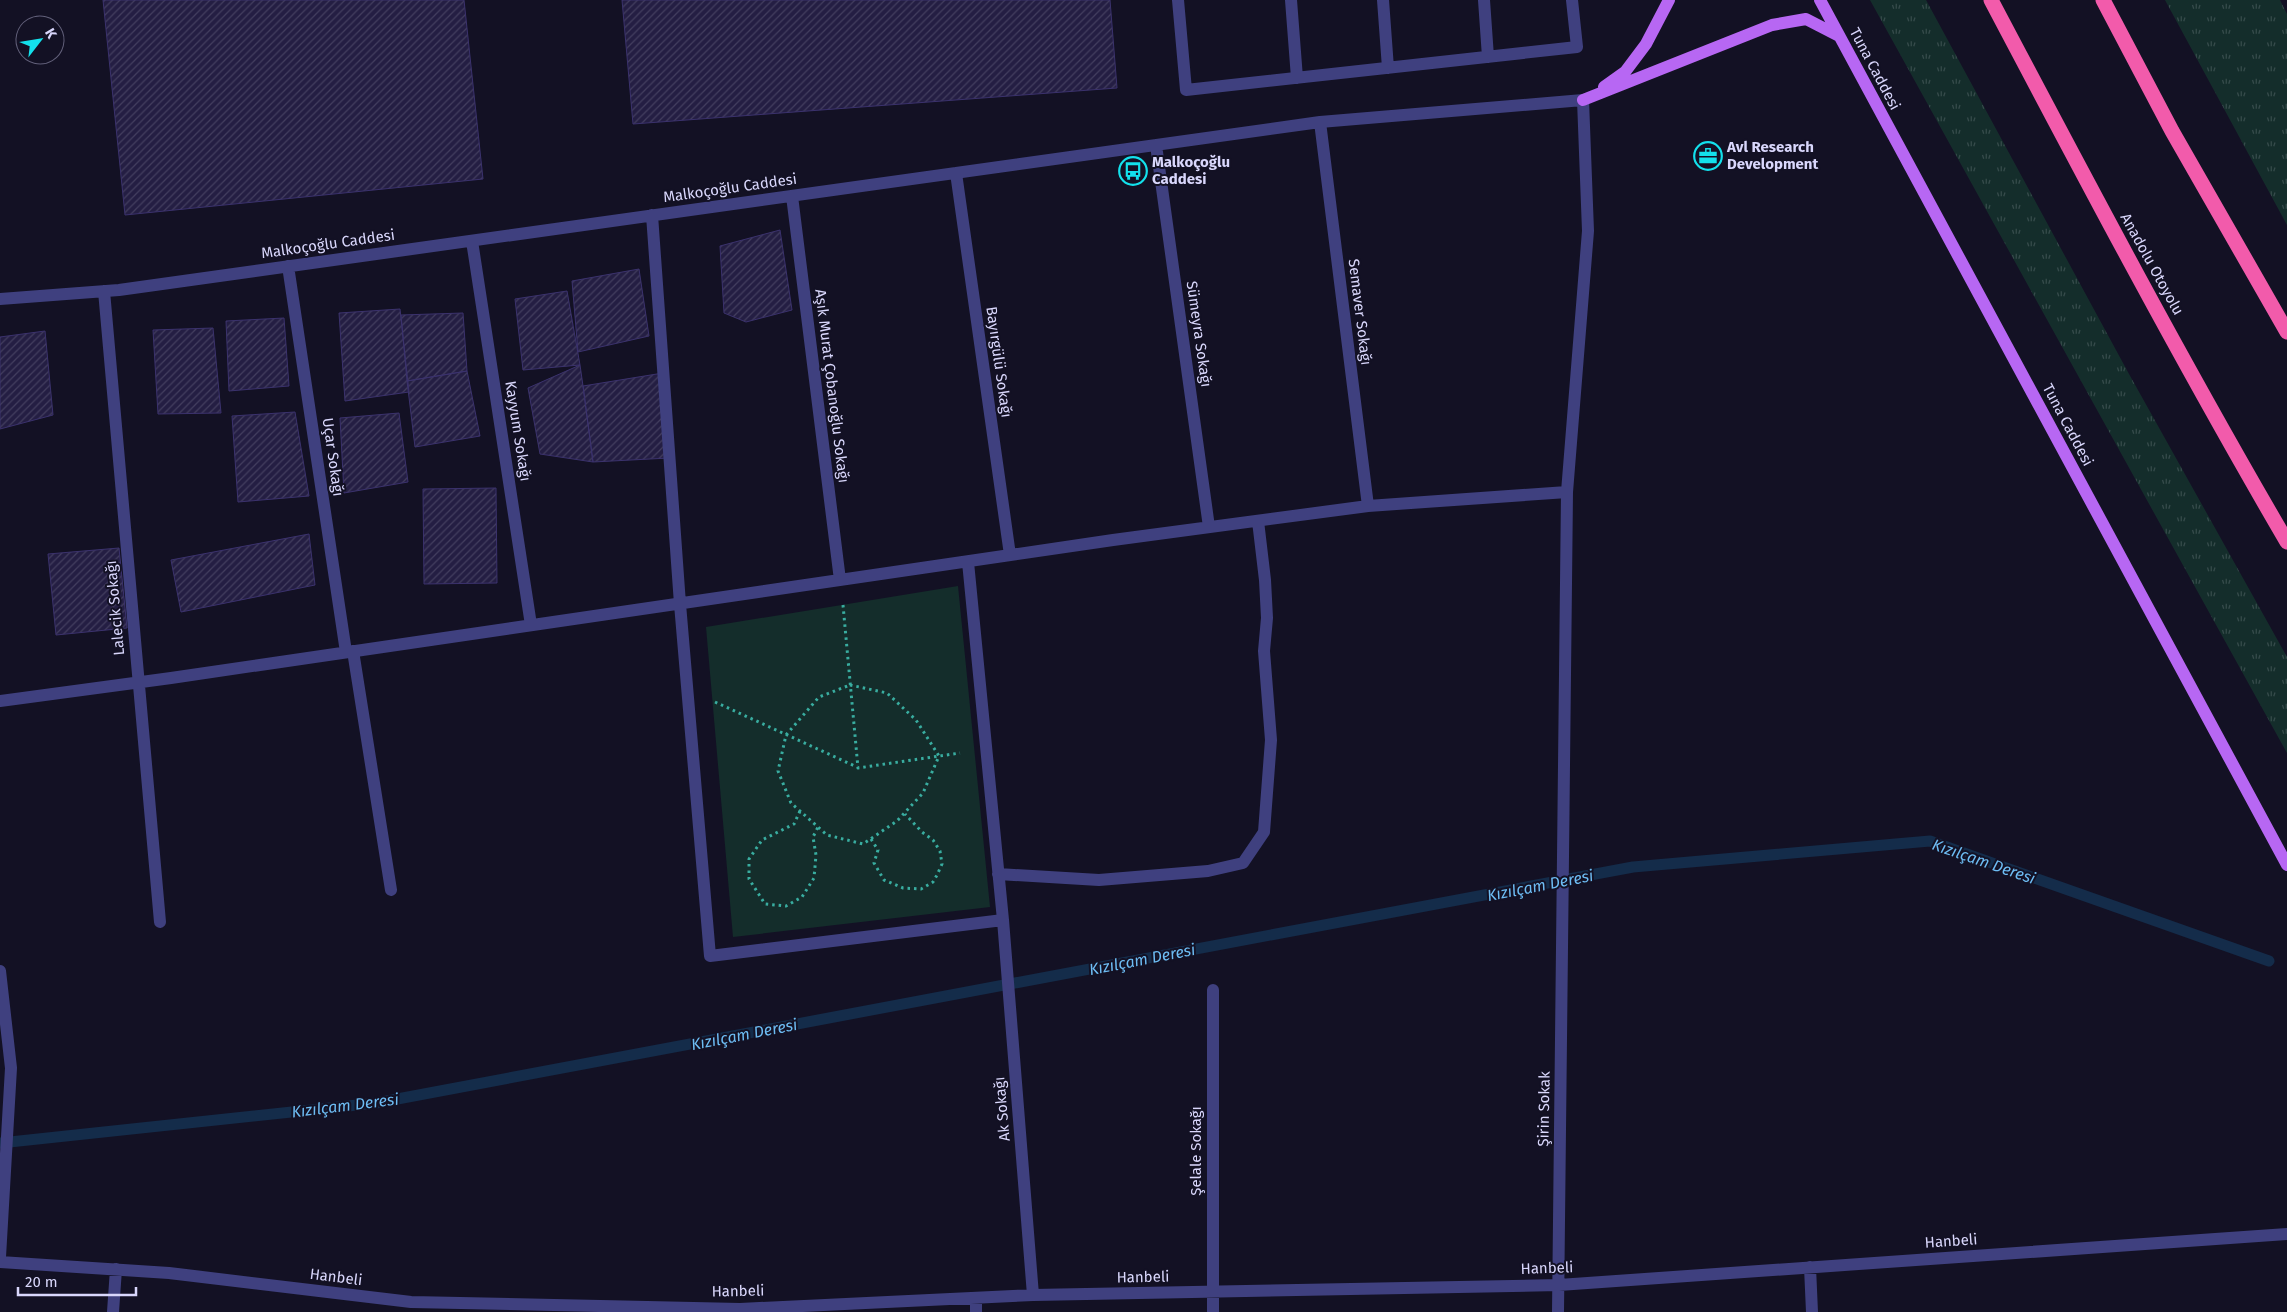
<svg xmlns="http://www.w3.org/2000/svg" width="2287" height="1312" font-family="'Fira Sans',sans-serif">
<defs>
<pattern id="grass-tufts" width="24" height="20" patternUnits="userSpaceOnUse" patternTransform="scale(1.25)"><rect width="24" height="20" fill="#142d2b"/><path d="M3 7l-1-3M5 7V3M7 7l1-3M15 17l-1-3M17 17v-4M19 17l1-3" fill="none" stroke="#364b4b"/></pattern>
<pattern id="building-hatch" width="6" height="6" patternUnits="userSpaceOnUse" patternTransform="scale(1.25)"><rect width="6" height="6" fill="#241e43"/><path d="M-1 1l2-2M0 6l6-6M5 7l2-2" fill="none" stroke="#433e5f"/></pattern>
</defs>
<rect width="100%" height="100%" fill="#131124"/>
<path fill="url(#grass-tufts)" d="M1870 0H1926L2129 374 2287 657V753Z
M2165 0H2280L2287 14V225Z"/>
<path fill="#142d2b" d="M958 586 990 907 733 937 706 627Z"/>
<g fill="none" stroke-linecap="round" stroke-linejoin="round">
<path stroke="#142c4a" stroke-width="11" d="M0 1143 376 1103 1633 867 1930 841 2269 961"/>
</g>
<path fill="url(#building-hatch)" stroke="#3b326d" d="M103 0H464L483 179 125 215Z
M622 0H1110L1117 88 633 124Z
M780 230 792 310 746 322 724 313 720 246Z
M639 269 649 336 578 352 572 281Z
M567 291 580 365 523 370 515 299Z
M400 309 409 392 345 401 339 313Z
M463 313 467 371 407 381 401 315Z
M284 318 289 386 229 391 226 321Z
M213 328 221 413 158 414 153 330Z
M45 331 53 415 0 429V337Z
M580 365 583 386 593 462 540 454 528 388Z
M467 371 480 436 415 447 407 381Z
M663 373 669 458 593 462 583 386Z
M295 412 309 496 238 502 232 416Z
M399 413 408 482 344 493 340 418Z
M496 488 497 583 424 584 423 489Z
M309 534 315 585 181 612 171 560Z
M119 548 127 628 56 635 48 554Z"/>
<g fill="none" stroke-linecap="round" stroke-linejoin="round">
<path stroke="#39ada0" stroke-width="3" stroke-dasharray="2.5 4" stroke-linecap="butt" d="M843 605 858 768 960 753
M850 685 887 693 916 720 939 756 923 793 897 821 863 844 827 835 791 803 778 771 786 735 819 697Z
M715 702 857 767
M800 811 794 824 762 840 749 859V879L765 904 786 906 802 897 814 878 816 855 813 837 818 827
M871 839 878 850 874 863 884 880 903 888 921 889 933 882 937 875 942 864 940 851 933 840 922 832 905 814"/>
<path stroke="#3f407f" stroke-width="12" d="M1178 0 1186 90 1577 47 1572 0
M1291 0 1297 78
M1383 0 1388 68
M1484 0 1488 57
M1320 122 1368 506
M1156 145 1209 527
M956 173 1010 555
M792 196 840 580
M652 215 680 604 710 956 1003 920 968 562
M472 241 531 625
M288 266 346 652
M104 291 160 922
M0 299 119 290 1320 122 1583 100 1588 231 1567 492 1558 1312
M353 651 391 890
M0 701 171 678 1113 540 1368 506 1567 492
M998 874 1099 880 1208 871 1243 863 1264 832 1271 740 1264 651 1267 618 1265 580 1258 521
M1003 920 1033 1295
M0 971 11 1068 0 1257
M0 1262 169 1273 411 1302 740 1309 1033 1295 1559 1285 2287 1234
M1810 1267 1812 1312
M976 1298V1312
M113 1312 116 1269
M1213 1312V990"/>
<path stroke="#b767f3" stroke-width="12" d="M1820 0 2287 865
M1604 87 1625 72 1646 44 1669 0
M1583 100 1772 25 1806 19 1839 36"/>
<path stroke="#f25bab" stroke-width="15" d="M1991 0C2087 182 2183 364 2287 542
M2103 0 2172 131 2287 332"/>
</g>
<defs>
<symbol id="office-ring" viewBox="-11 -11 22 22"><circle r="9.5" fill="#131124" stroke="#13e1ec" stroke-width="1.5"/><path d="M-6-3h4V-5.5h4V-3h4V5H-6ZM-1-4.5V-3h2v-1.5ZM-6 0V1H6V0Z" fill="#13e1ec"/></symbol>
<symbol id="bus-ring" viewBox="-11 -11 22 22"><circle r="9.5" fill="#131124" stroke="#13e1ec" stroke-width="1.5"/><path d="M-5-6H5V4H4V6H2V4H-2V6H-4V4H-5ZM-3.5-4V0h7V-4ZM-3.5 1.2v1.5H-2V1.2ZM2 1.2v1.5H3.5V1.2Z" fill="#13e1ec"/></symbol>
</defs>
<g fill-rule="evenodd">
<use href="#office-ring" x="1692" y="140" width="32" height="32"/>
<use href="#bus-ring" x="1117" y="155" width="32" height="32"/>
</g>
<g text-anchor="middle" stroke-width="4" stroke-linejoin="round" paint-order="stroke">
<g font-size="15" fill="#d9d7fc" stroke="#131124">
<text transform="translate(1875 69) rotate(62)" y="5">Tuna Caddesi</text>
<text transform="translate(730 188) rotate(-8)" y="5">Malkoçoğlu Caddesi</text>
<text transform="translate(328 244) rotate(-8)" y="5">Malkoçoğlu Caddesi</text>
<text transform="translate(2152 264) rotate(61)" y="5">Anadolu Otoyolu</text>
<text transform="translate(1360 312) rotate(83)" y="5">Semaver Sokağı</text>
<text transform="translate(1199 334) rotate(82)" y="5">Sümeyra Sokağı</text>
<text transform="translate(999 362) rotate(82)" y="5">Bayırgülü Sokağı</text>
<text transform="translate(832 386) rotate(83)" y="5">Aşık Murat Çobanoğlu Sokağı</text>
<text transform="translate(2068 425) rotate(62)" y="5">Tuna Caddesi</text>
<text transform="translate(518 431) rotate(81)" y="5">Kayyum Sokağı</text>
<text transform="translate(333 457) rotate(82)" y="5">Uçar Sokağı</text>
<text transform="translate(115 608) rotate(-95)" y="5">Lalecik Sokağı</text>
<text transform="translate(1002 1109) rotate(-95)" y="5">Ak Sokağı</text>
<text transform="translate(1544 1109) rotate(-89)" y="5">Şirin Sokak</text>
<text transform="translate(1196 1151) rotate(-90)" y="5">Şelale Sokağı</text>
<text transform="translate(1951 1241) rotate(-4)" y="5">Hanbeli</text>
<text transform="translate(1547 1268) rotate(-2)" y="5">Hanbeli</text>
<text transform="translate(336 1277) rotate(7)" y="5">Hanbeli</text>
<text transform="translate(1143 1277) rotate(-1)" y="5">Hanbeli</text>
<text transform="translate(738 1291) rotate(-1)" y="5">Hanbeli</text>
</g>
<g font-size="15" font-weight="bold" fill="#d9d7fc" stroke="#131124" text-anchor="start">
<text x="1727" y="152">Avl Research<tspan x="1727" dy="17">Development</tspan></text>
<text x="1152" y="167">Malkoçoğlu<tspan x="1152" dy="17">Caddesi</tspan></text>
</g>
<g font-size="16" font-style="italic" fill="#6dbcf3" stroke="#131124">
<text transform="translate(1984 861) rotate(19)" y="6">Kızılçam Deresi</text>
<text transform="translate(1540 885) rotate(-11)" y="6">Kızılçam Deresi</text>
<text transform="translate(1142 959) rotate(-11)" y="6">Kızılçam Deresi</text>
<text transform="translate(744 1034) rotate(-11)" y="6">Kızılçam Deresi</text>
<text transform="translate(345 1105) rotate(-7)" y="6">Kızılçam Deresi</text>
</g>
</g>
<g transform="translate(40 40) rotate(59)"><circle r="24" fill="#131124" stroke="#62607a"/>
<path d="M0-4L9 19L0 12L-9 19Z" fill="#13e1ec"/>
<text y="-8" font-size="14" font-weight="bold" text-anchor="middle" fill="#d9d7fc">K</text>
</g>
<path d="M18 1287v8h118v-8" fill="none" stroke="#d9d7fc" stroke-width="2.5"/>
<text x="25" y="1287" font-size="15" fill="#d9d7fc" stroke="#131124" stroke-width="4" paint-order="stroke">20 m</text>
</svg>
